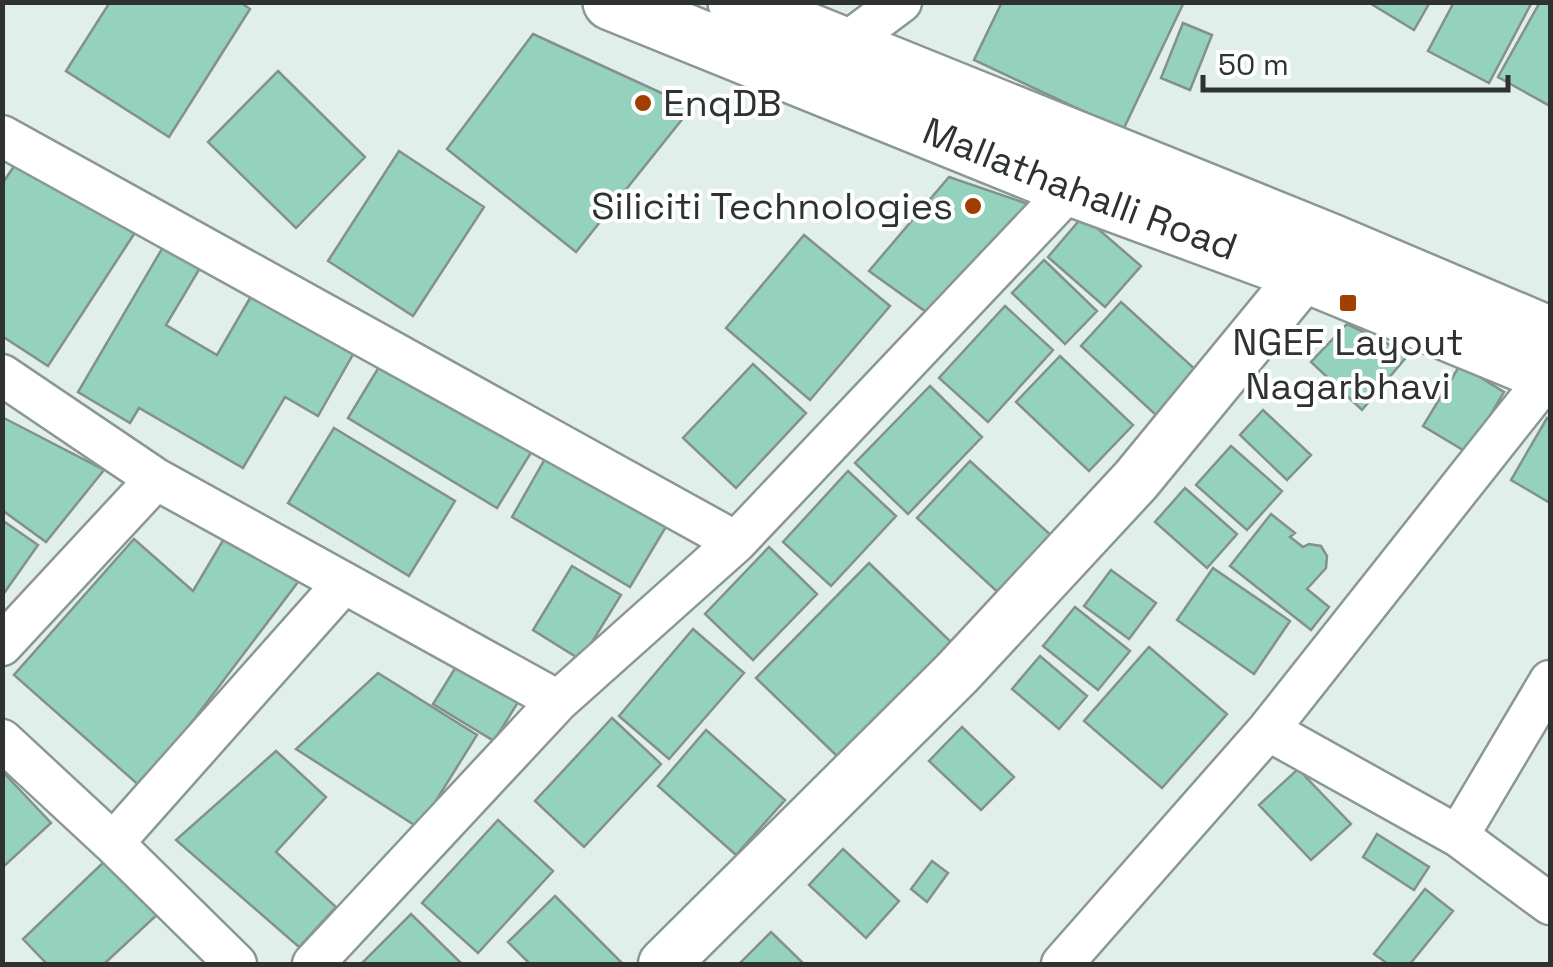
<svg xmlns="http://www.w3.org/2000/svg" width="1553" height="967" font-family="'Space Grotesk',sans-serif">
<rect width="100%" height="100%" fill="#e1efea"/>
<path fill="#94d2bd" stroke="#84908c" stroke-width="2.5" d="M110 2H240L250 9 169 137 66 71Z
M1002 2H1184L1123 130 974 60Z
M1368 2H1430L1414 30Z
M1454 2H1532L1489 83 1428 51Z
M1540 2H1550V106L1498 77Z
M1183 23 1212 35 1190 90 1161 78Z
M533 34 692 107 576 252 447 149Z
M278 71 365 157 296 228 208 142Z
M399 151 484 207 413 316 328 261Z
M23 153 138 228 48 366 2 336V184Z
M949 177 1043 209 936 319 869 271Z
M1083 216 1141 266 1105 307 1048 257Z
M804 235 890 306 810 400 726 328Z
M166 242 203 263 166 325 217 355 253 293 355 351 318 416 285 397 243 468 139 408 130 423 78 392Z
M1044 260 1097 311 1065 344 1012 293Z
M1121 302 1197 371 1157 416 1081 346Z
M1005 306 1053 350 988 422 939 378Z
M1347 324 1409 354 1362 410 1311 362Z
M1060 356 1133 425 1089 471 1016 402Z
M382 362 532 451 497 508 348 418Z
M753 364 806 413 736 488 683 438Z
M1460 365 1504 392 1468 453 1423 426Z
M930 386 982 437 908 514 855 463Z
M1263 410 1311 455 1287 480 1240 435Z
M2 417 104 470 46 542 2 510Z
M1547 418 1550 420V503L1511 480Z
M334 428 455 501 409 576 288 503Z
M1231 446 1282 491 1247 530 1196 485Z
M550 450 670 520 630 587 512 517Z
M970 461 1055 539 1002 596 917 518Z
M848 471 896 516 831 586 783 542Z
M1185 488 1237 534 1207 568 1155 522Z
M1271 514 1295 533 1290 537 1303 547 1309 544 1321 546 1327 556 1326 568 1307 589 1329 607 1311 630 1230 566Z
M2 520 38 545 2 596Z
M225 537 298 582 142 788 14 675 134 539 193 591Z
M769 547 817 594 753 660 705 614Z
M869 563 951 642 838 757 756 678Z
M572 566 621 595 581 660 533 630Z
M1213 568 1290 621 1254 674 1177 620Z
M1111 570 1156 603 1129 639 1084 606Z
M1075 607 1130 651 1098 690 1043 646Z
M693 629 744 673 669 759 619 716Z
M1149 647 1227 714 1162 788 1084 721Z
M1040 656 1087 696 1059 729 1012 689Z
M459 662 520 699 494 741 433 704Z
M378 673 477 735 419 828 296 749Z
M612 718 661 764 584 847 535 801Z
M962 727 1014 777 981 810 929 761Z
M706 730 785 800 736 855 658 786Z
M276 751 326 797 276 852 336 907 299 947 176 840Z
M1298 769 1351 824 1311 860 1259 805Z
M2 771 51 823 2 868Z
M498 820 553 871 478 953 422 903Z
M1377 834 1429 867 1414 890 1363 857Z
M843 849 899 901 866 938 809 885Z
M109 857 160 912 104 964H47L23 939Z
M932 861 948 873 927 902 911 889Z
M1425 889 1453 911 1410 964H1388L1374 954Z
M555 896 623 964H530L508 942Z
M411 914 462 964H361Z
M771 932 804 964H739Z"/>
<g fill="none" stroke-linecap="round" stroke-linejoin="round">
<defs>
<path id="minor" d="M842 46 901 2
M2 136 736 542 1071 188
M2 375 156 479 558 701
M2 645 156 479
M1268 730 1458 836 1550 904
M2 740 113 843 236 964
M1458 836 1550 681
M113 843 343 584
M313 964 558 701 736 542
M1062 964 1268 730 1549 375"/>
<path id="tertiary" d="M664 964 957 673 1136 480 1329 245"/>
<g id="secondary">
<path id="s1" d="M611 2 1071 188 1305 274 1550 375"/>
<path d="M736 2 1331 242 1550 335"/>
</g>
</defs>
<use href="#minor" stroke="#8a9792" stroke-width="45"/>
<use href="#tertiary" stroke="#8a9792" stroke-width="55"/>
<use href="#secondary" stroke="#8a9792" stroke-width="60"/>
<use href="#minor" stroke="#fff" stroke-width="40"/>
<use href="#tertiary" stroke="#fff" stroke-width="50"/>
<use href="#secondary" stroke="#fff" stroke-width="55"/>
</g>
<g fill="#a13f00" stroke="#fff" stroke-width="4">
<circle cx="643" cy="103" r="10"/>
<circle cx="973" cy="206" r="10"/>
<rect x="1338" y="293" width="20" height="20" rx="5"/>
</g>
<g text-anchor="middle" stroke-width="8" stroke-linejoin="round" paint-order="stroke">
<g font-size="38" fill="#2e3331" stroke="#fff" text-anchor="start">
<text x="663" y="116">EnqDB</text>
<text x="953" y="219" text-anchor="end">Siliciti Technologies</text>
<text x="1348" y="355" text-anchor="middle">NGEF Layout<tspan x="1348" dy="44">Nagarbhavi</tspan></text>
</g>
<g font-size="38" fill="#2e3331" stroke="#fff">
<text dy="13" stroke="none"><textPath href="#s1" startOffset="505">Mallathahalli Road</textPath></text>
</g>
</g>
<rect width="1553" height="967" fill="none" stroke="#2e3331" stroke-width="10"/>
<path d="M1203 75v15h305v-15" fill="none" stroke="#2e3331" stroke-width="5"/>
<text x="1218" y="75" font-size="30" fill="#2e3331" stroke="#ffffff" stroke-width="8" paint-order="stroke">50 m</text>
</svg>
